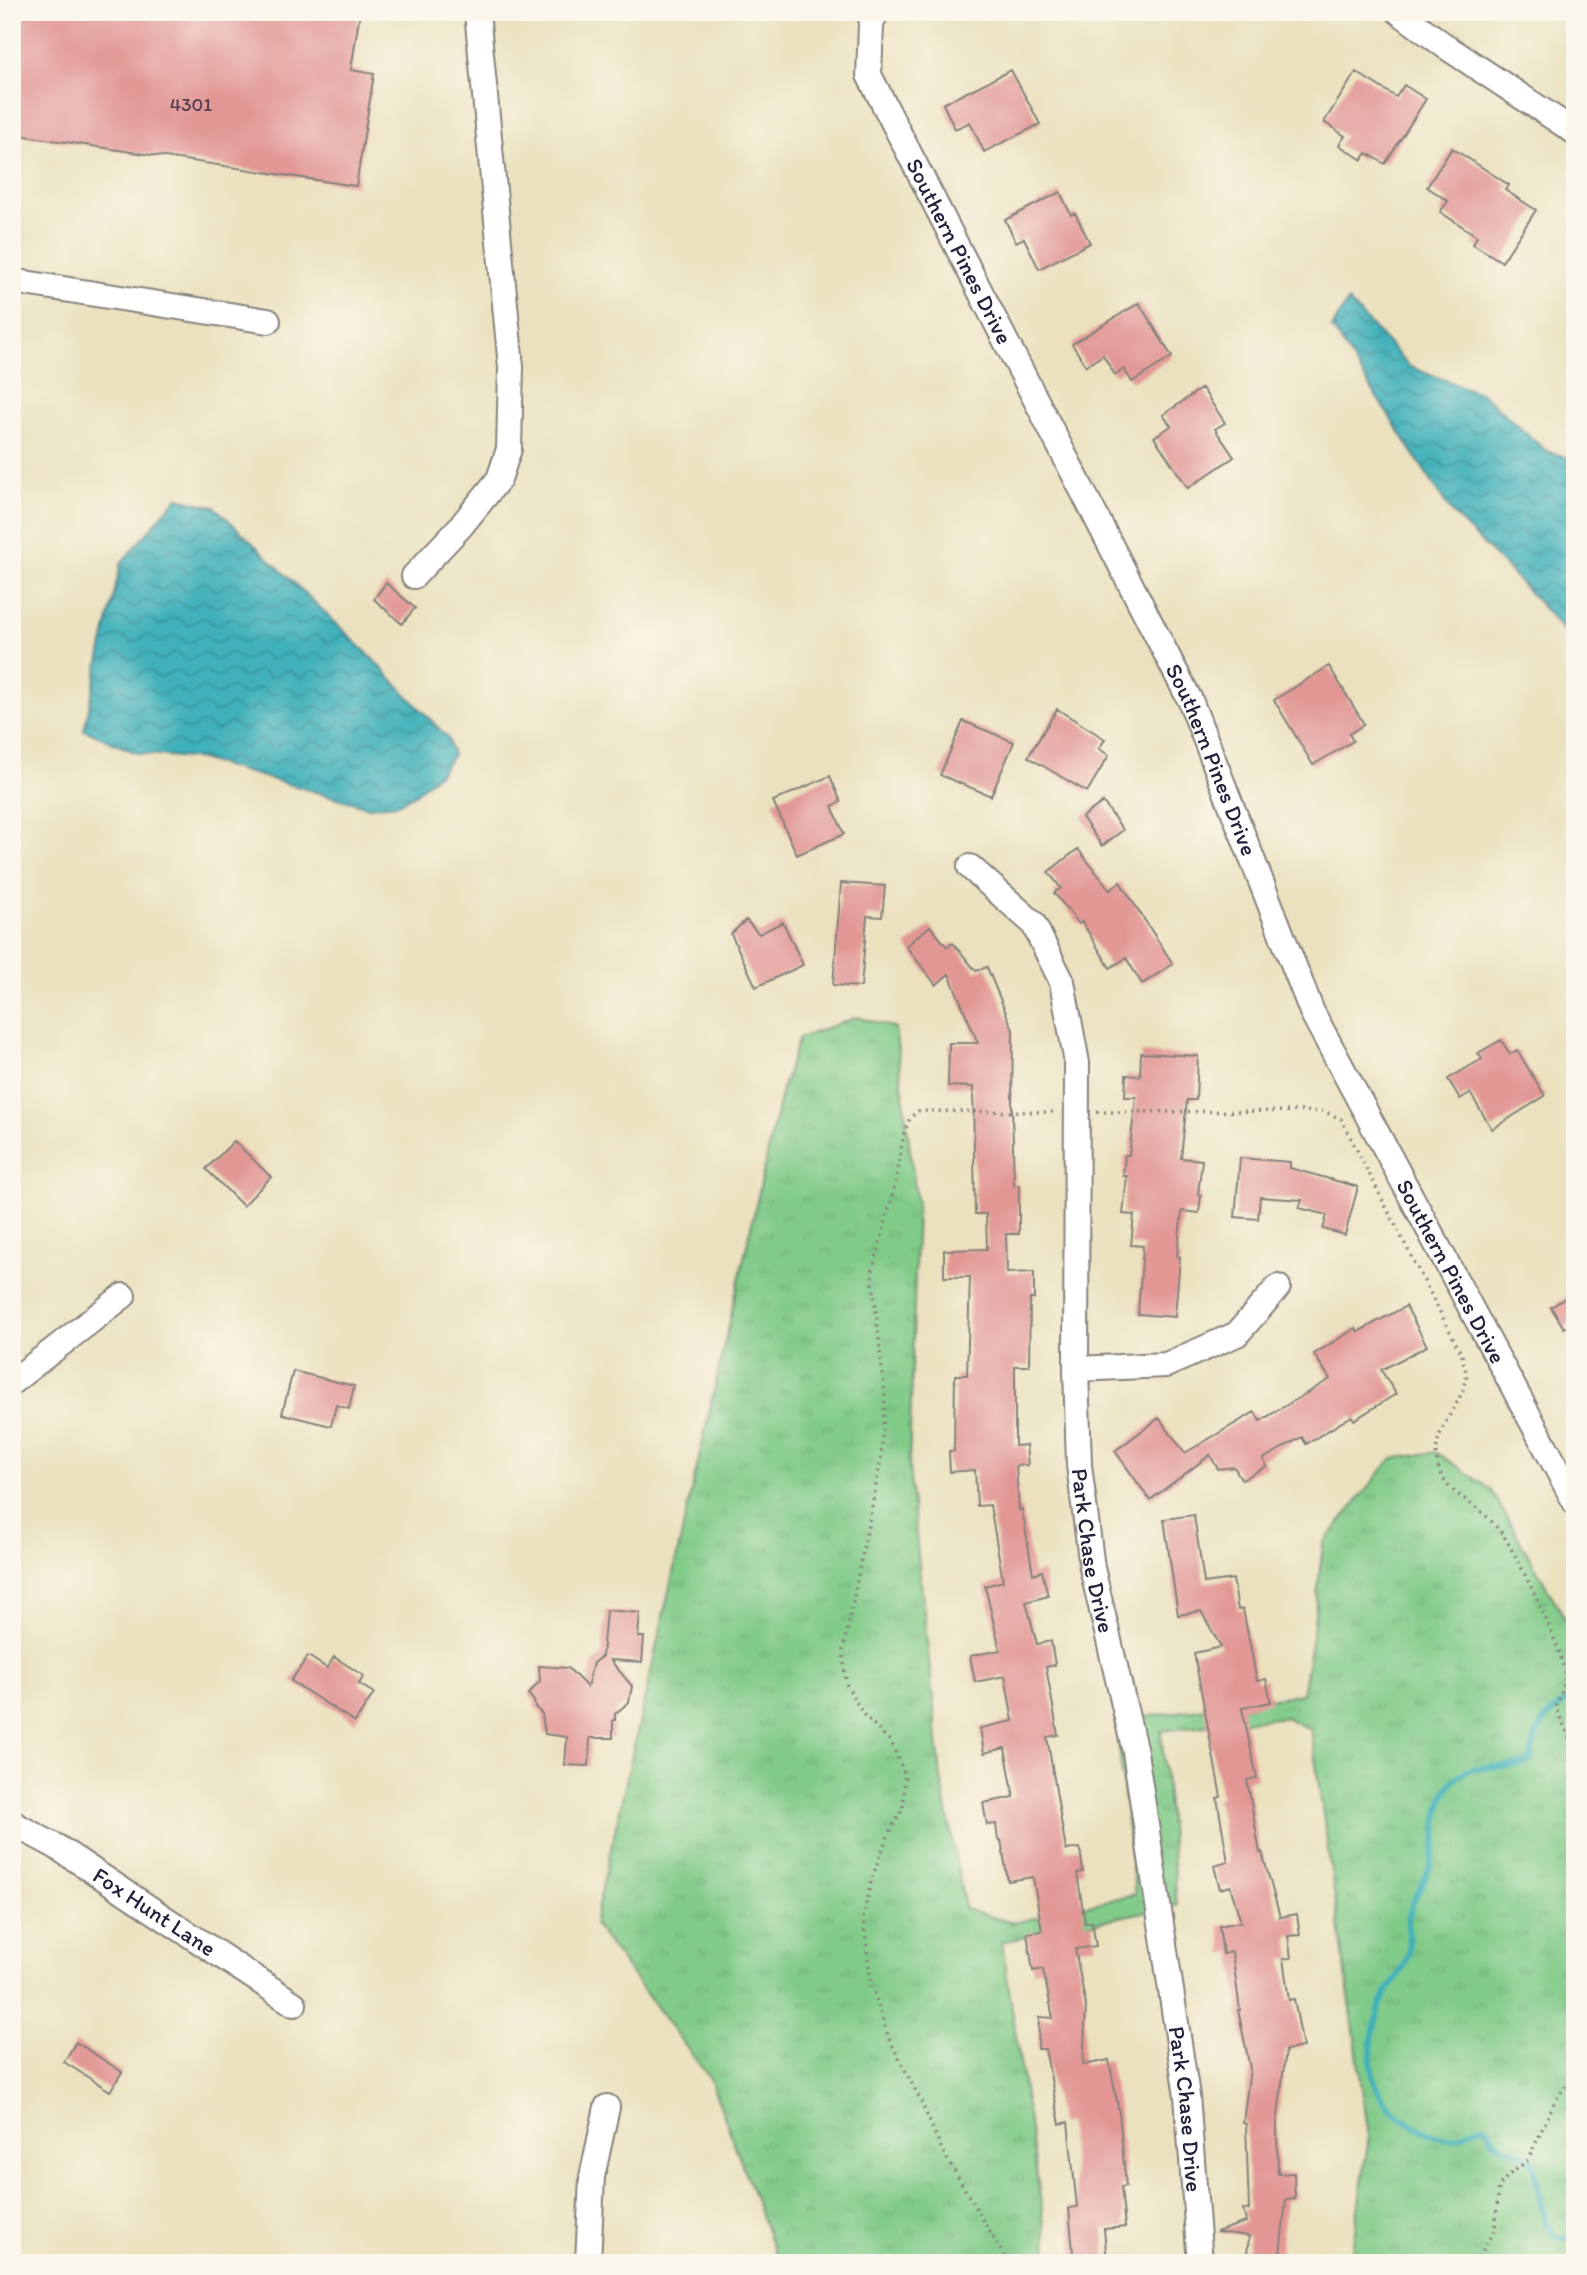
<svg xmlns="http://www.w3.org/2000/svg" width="1587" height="2275" font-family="Itim,sans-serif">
<defs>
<pattern id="grass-tufts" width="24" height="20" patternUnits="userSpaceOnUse" patternTransform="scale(1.75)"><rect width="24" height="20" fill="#81cb89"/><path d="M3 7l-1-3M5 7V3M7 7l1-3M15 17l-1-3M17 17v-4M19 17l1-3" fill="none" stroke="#6fae77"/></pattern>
<pattern id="water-waves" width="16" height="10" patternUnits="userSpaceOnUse" patternTransform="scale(1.75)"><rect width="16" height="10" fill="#41b1ba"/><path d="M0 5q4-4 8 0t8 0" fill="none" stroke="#369098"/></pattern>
</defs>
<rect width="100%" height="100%" fill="#fbf7ec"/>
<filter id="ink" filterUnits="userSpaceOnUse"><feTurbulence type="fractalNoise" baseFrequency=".0143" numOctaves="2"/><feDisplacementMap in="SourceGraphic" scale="14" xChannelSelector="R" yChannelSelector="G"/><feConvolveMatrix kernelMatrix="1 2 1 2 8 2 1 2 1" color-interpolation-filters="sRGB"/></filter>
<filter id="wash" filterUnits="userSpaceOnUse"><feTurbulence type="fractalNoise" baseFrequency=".00686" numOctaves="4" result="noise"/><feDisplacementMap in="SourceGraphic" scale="28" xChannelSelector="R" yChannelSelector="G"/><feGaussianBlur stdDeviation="1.57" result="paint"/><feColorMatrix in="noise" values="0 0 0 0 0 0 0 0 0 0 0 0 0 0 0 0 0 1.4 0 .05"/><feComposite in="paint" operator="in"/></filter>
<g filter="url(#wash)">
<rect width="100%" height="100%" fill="#ebe1be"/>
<path fill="url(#grass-tufts)" stroke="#527662" stroke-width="2" d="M857 1017 895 1028 917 1205 909 1467 941 1778 965 1909 1013 1923 1135 1894 1116 1721 1302 1694 1313 1631 1323 1544 1391 1459 1436 1452 1491 1490 1575 1636V2263H1350L1369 2136 1311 1730 1285 1717 1161 1731 1177 1905 1002 1942 1050 2263H779L710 2079 594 1924 782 1089 799 1038Z"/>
<path fill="url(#water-waves)" stroke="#326a7a" stroke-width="2" d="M1348 301 1410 367 1483 394 1546 451 1575 460V672L1568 635 1508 569 1452 513 1332 328Z
M177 498 215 507 370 656 448 738 453 755 441 771 416 793 398 804 368 807 200 759 136 753 84 730 121 563Z"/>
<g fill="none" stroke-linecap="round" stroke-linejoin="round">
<path stroke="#41b1ba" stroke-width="6" d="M1575 1694C1549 1713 1534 1726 1531 1760 1505 1775 1473 1756 1452 1782 1433 1806 1440 1836 1431 1863 1425 1884 1410 1900 1408 1922 1407 1934 1411 1948 1407 1959 1403 1972 1392 1983 1385 1995 1376 2013 1370 2042 1371 2062 1371 2076 1379 2096 1388 2106 1400 2119 1440 2145 1458 2137 1466 2134 1473 2126 1482 2126 1491 2127 1490 2135 1493 2141L1532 2159 1545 2223 1556 2238H1575"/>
</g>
<g id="blocks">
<path fill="#e29795" d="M12 12H360L351 70 374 74 356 186 12 134Z
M1011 70 1040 124 984 152 970 122 955 129 943 104Z
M1356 72 1396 97 1404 85 1426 99 1385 164 1367 153 1362 160 1339 145 1345 136 1324 122Z
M1452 148 1509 185 1505 190 1536 210 1502 262 1473 244 1477 236 1440 212 1448 201 1427 187Z
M1060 192 1071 215 1075 213 1090 243 1039 269 1024 238 1016 242 1005 220Z
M1139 303 1172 357 1132 382 1124 369 1115 375 1103 355 1086 366 1072 344Z
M1202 388 1225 423 1215 429 1234 457 1188 488 1154 437 1171 426 1163 415Z
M386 583 415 608 402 624 374 599Z
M1329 666 1364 724 1349 734 1353 741 1313 765 1274 700Z
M1057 709 1105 739 1099 749 1109 755 1087 792 1028 757Z
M963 721 1014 742 991 796 940 775Z
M830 776 841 802 832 806 844 834 797 855 773 801Z
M1103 802 1123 830 1102 846 1082 817Z
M1078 849 1110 890 1120 882 1173 964 1142 984 1126 958 1110 968 1082 922 1079 924 1054 893 1061 888 1048 872Z
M841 883 885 886 882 917 867 916 861 987 833 985Z
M746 920 759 934 783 922 803 965 756 987 731 934Z
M930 926 947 947 953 943 976 971 987 967 1013 1030 1012 1105 1014 1185H1019V1234H1006L1007 1273 1034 1272V1299H1030L1029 1366H1015V1446L1026 1445 1028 1465 1016 1466 1019 1510 1022 1509 1033 1574 1042 1571 1048 1596 1026 1602 1037 1644 1051 1641 1055 1665 1046 1667 1058 1735 1047 1737 1066 1850 1080 1848 1083 1872 1077 1873 1085 1923 1092 1922 1096 1946 1075 1949 1086 2006 1083 2065 1109 2060 1119 2112 1126 2186 1121 2187 1125 2227 1104 2229 1107 2263H1074L1069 2208 1077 2207 1068 2122 1060 2124 1045 2049H1038L1039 2017 1053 2018 1043 1969 1033 1971 1027 1933 1042 1931 1033 1877 1008 1881 1001 1840H998L996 1824 987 1825 983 1803 1014 1797 1005 1748 984 1753 980 1728 1013 1721 1005 1676 975 1682 970 1656 1000 1650 985 1586 1003 1581 990 1505 977 1506 975 1470 950 1472 949 1451H954L955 1375H967L970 1277H944V1250L987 1249 986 1214H975L973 1087 948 1086 949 1043H978L949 974 936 985 906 946Z
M1501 1040 1510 1054 1517 1050 1545 1096 1492 1129 1470 1093 1460 1099 1448 1079 1482 1059 1478 1053Z
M1141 1053 1198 1056 1196 1100H1187L1181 1158 1202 1160 1198 1195H1201L1199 1213 1182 1211 1177 1256 1180 1257 1175 1317 1138 1314 1143 1246 1131 1245 1134 1215 1123 1214 1127 1176H1123L1125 1155H1129L1136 1097H1125L1126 1075 1140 1076Z
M234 1141 271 1177 243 1206 206 1169Z
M1240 1158 1290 1162V1168L1358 1187 1345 1235 1323 1229 1327 1215 1299 1208 1302 1200 1260 1197 1258 1219 1235 1217Z
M1575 1292V1321L1564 1328 1551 1307Z
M1406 1306 1427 1346 1381 1370 1396 1394 1354 1420 1352 1416 1306 1444 1302 1437 1263 1459 1267 1466 1242 1480 1234 1467 1218 1469 1210 1455 1150 1500 1115 1451 1159 1418 1185 1453 1255 1412 1260 1421 1330 1379 1314 1354 1356 1328 1358 1332Z
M293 1371 354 1386 349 1409 336 1405 331 1426 282 1414Z
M1194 1515 1204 1583 1233 1579 1238 1610 1243 1609 1257 1681 1266 1679 1271 1702 1242 1708 1257 1778 1247 1780 1260 1853 1262 1852 1280 1917 1297 1914 1300 1935 1288 1936 1291 1958 1283 1959 1289 2000 1294 1999 1303 2047 1286 2050 1277 2124 1278 2174 1294 2173 1295 2199 1286 2200 1279 2263H1246L1249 2236 1216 2232 1246 2222 1243 2209 1249 2210 1246 2124 1243 2123 1250 2068 1238 2010H1240L1232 1952 1223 1954 1219 1926 1241 1922 1230 1886 1220 1889 1214 1866 1228 1862 1217 1798 1221 1797 1194 1653 1221 1647 1201 1611 1178 1615 1164 1519Z
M606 1610 640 1613 638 1637H644L642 1662 610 1660 632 1686 629 1702 615 1714V1720H613V1738H590L589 1766 565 1765 567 1737 545 1734 542 1714 535 1707 534 1701 528 1694 540 1681 539 1666 568 1668 587 1687 593 1663 602 1656Z
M308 1656 327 1668 334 1657 364 1676 359 1684 374 1693 355 1722 291 1681Z
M76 2042 122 2072 110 2091 64 2062Z"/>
</g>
</g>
<g filter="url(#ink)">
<use href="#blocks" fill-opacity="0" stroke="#86827c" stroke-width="2"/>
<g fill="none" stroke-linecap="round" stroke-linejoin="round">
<defs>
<g id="minor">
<path id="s1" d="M876 12 871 25 869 75 1190 700 1312 1012 1575 1502"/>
<path d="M1399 12 1445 46 1575 132"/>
<path d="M12 281 268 321"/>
<path d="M414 576 461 526 499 479 509 449 511 367 477 12"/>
<path id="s2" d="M970 867 1033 923 1062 982 1077 1063 1076 1369 1079 1465 1092 1568 1135 1752 1187 2096 1200 2263"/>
<path d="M1076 1369 1166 1365 1237 1334 1278 1287"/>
<path d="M12 1382 123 1296"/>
<path id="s3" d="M12 1823 57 1847 294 2004"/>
<path d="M588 2263 592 2177 607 2107"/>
</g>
</defs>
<use href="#minor" stroke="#86827c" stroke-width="28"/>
<path stroke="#86827c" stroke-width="3.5" stroke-dasharray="2 5" stroke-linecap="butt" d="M1097 1112 1323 1111 1341 1119 1462 1355C1463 1363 1468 1374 1466 1381 1458 1411 1429 1433 1438 1466 1444 1492 1468 1498 1485 1515 1491 1521 1498 1528 1503 1535 1517 1555 1566 1655 1565 1677 1565 1687 1559 1698 1556 1708L1575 1751
M1008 2263 942 2150 919 2097 889 2039 871 1983 863 1917 871 1881 886 1840 903 1808 905 1775 891 1742 863 1714 846 1684 843 1651 881 1460 885 1397 872 1273 895 1185 904 1133 910 1118 918 1111 1055 1112
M1476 2263 1495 2228 1499 2186 1508 2176 1528 2160 1556 2099 1575 2074"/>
<use href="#minor" stroke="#fff" stroke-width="24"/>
</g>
</g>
<g text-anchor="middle" stroke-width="7" stroke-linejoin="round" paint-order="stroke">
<g font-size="19" fill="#523f52">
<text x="191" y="111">4301</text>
</g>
<g font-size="23" fill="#22223b" stroke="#fbf7ec">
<text dy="8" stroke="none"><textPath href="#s1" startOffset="262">Southern Pines Drive</textPath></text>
<text dy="8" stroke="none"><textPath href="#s1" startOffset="830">Southern Pines Drive</textPath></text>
<text dy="8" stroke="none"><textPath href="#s1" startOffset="1396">Southern Pines Drive</textPath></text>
<text dy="8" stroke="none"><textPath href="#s2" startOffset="721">Park Chase Drive</textPath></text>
<text dy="8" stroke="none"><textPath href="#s3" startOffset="168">Fox Hunt Lane</textPath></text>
<text dy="8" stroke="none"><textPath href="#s2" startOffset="1288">Park Chase Drive</textPath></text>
</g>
</g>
<rect width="1587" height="2275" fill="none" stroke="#fbf7ec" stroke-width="42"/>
</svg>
